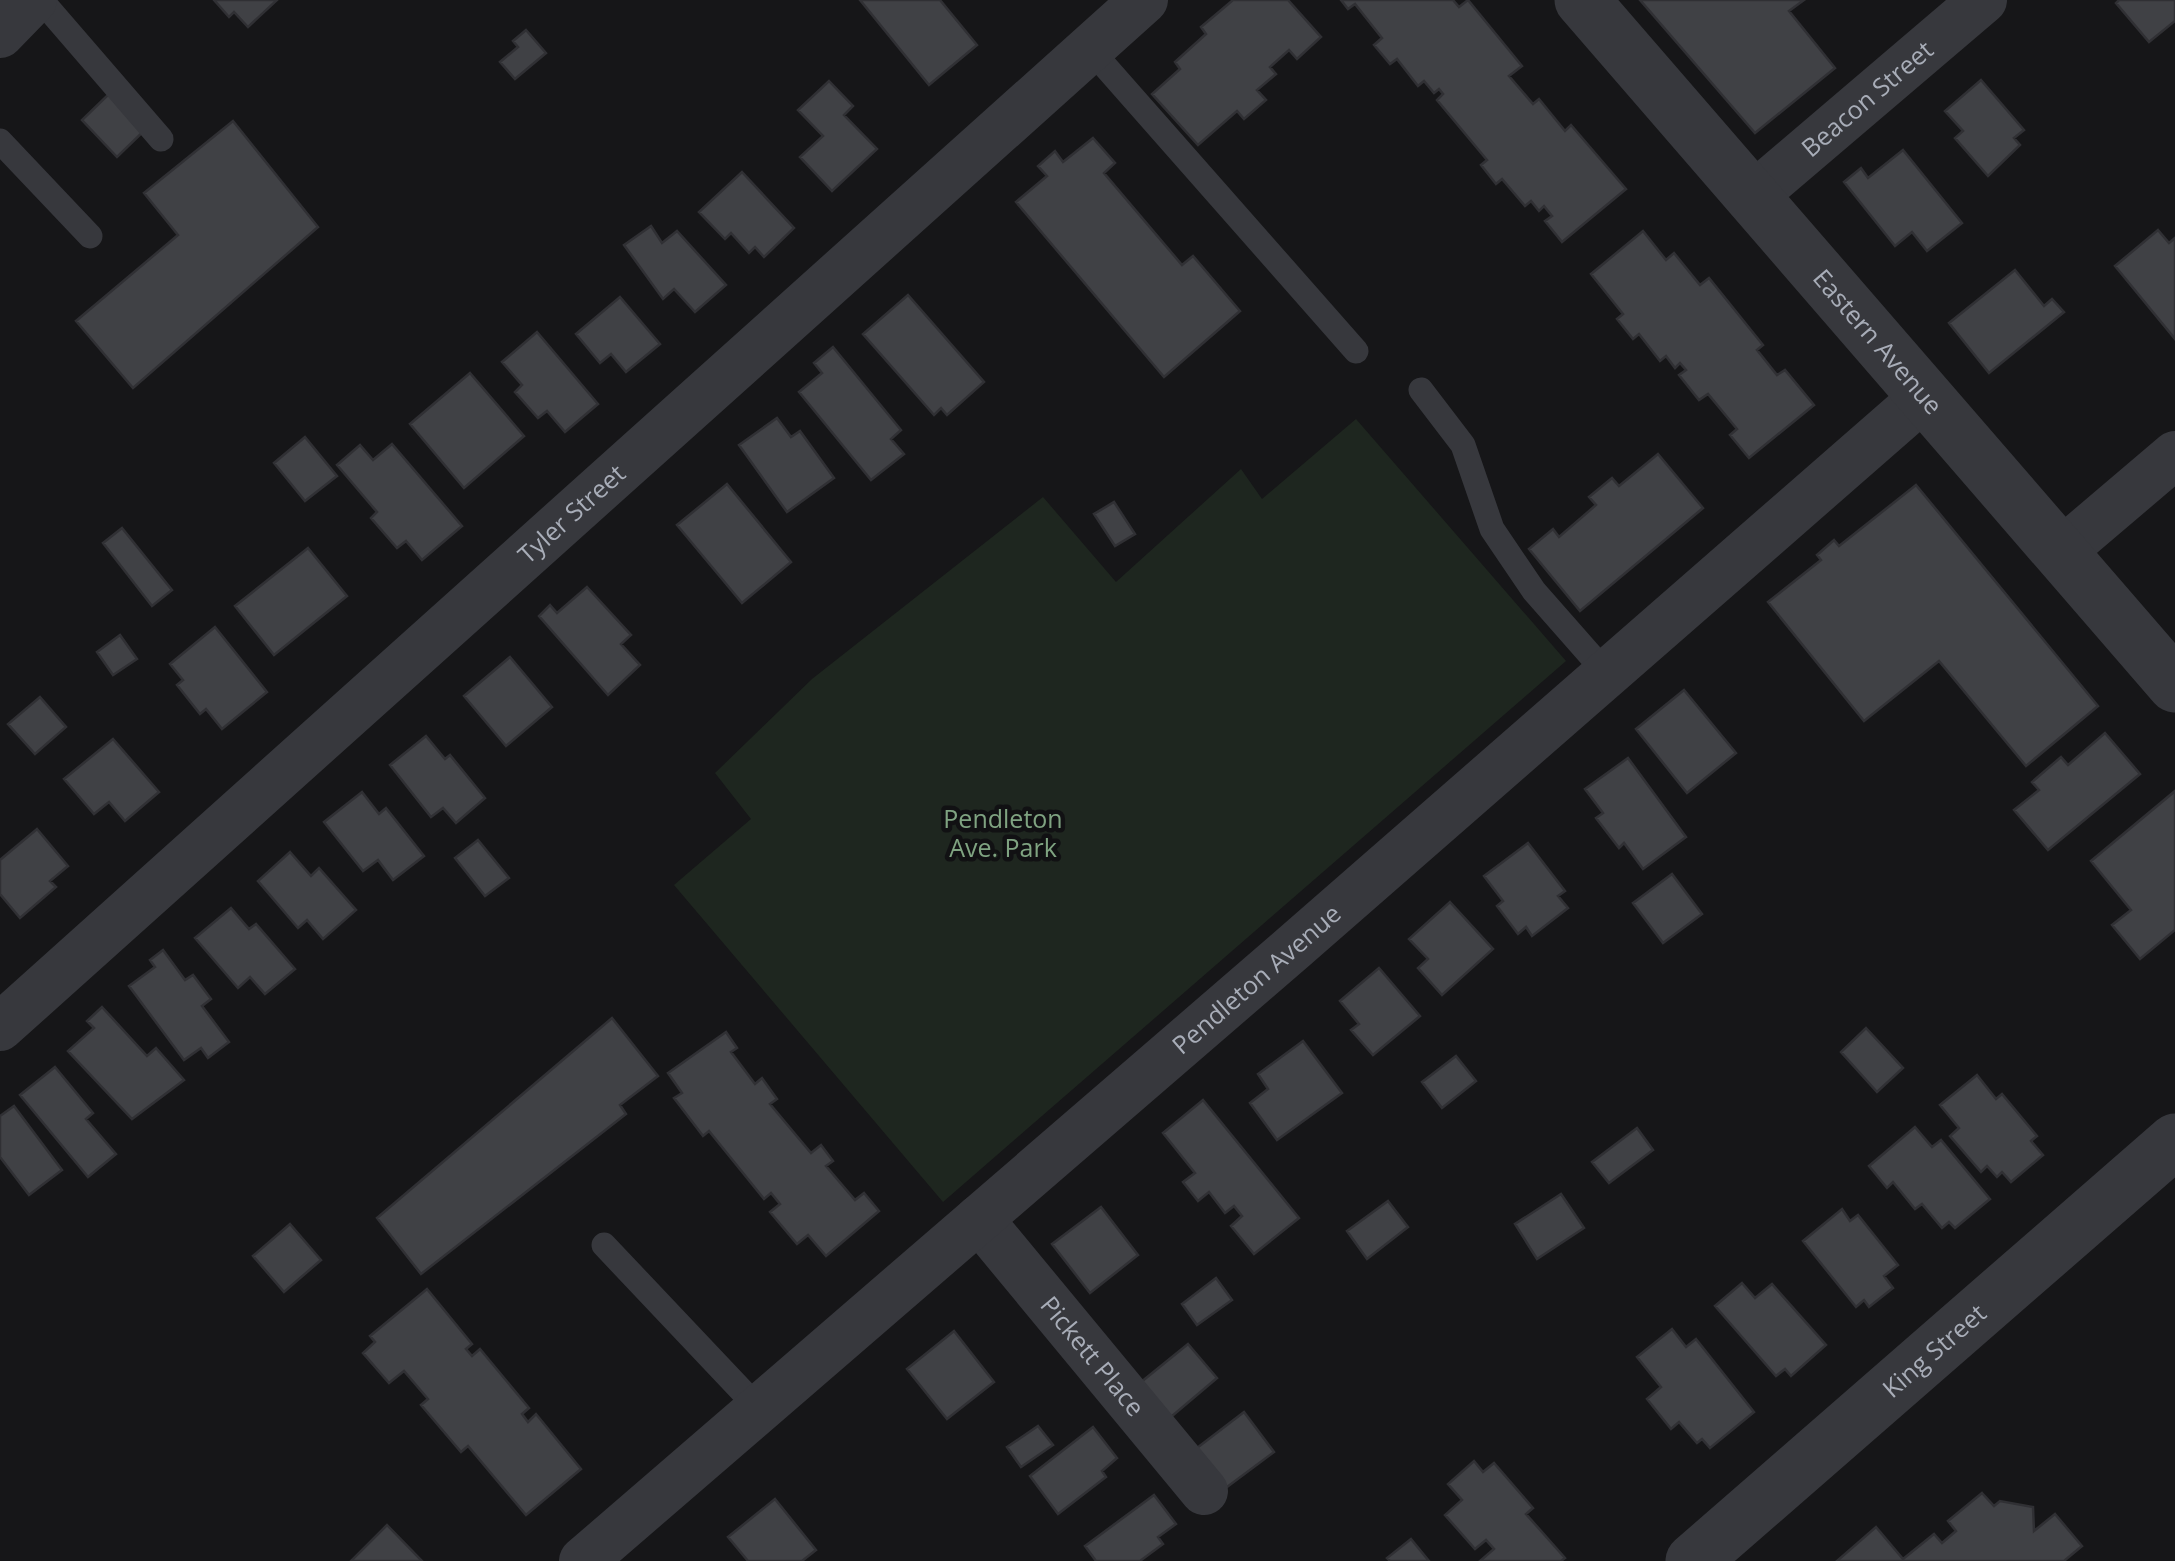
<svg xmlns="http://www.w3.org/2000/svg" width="2175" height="1561" font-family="'Open Sans',sans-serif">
<rect width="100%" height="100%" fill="#161618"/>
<path fill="#1e261f" d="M1356 419 1566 661 943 1202 674 885 751 819 715 773 812 679 1043 497 1116 582 1241 469 1262 499Z"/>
<path fill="#404145" stroke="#303034" stroke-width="2.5" d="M214 0H277L248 27 234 12 229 17Z
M860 0H940L977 45 929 85Z
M1233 0H1288L1321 37 1297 59 1289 50 1270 67 1276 74 1257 90 1266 100 1244 119 1237 111 1198 145 1152 94 1180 69 1175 62 1206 34 1201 27Z
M1341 0H1453L1459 7 1468 0 1522 66 1509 76 1533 104 1539 99 1565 131 1571 125 1626 189 1562 242 1545 221 1552 216 1544 206 1539 211 1531 201 1525 206 1502 179 1496 184 1481 165 1487 160 1437 100 1443 94 1439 89 1434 93 1424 81 1418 86 1397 59 1390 64 1374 45 1382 38 1355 4 1348 9Z
M1640 0H1804L1789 11 1835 68 1755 133Z
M2119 0H2175V21L2149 42 2116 3Z
M526 30 546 53 515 79 500 62 518 47 513 41Z
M1981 80 2024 130 2014 138 2020 145 1988 176 1955 138 1963 131 1945 111Z
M829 81 853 106 844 115 877 149 832 191 800 157 823 136 798 110Z
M112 91 147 128 117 157 82 120Z
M233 121 318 227 133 388 76 321 178 235 144 193Z
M1093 138 1115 163 1104 173 1182 265 1193 256 1240 311 1164 377 1016 202 1047 176 1038 166 1055 151 1063 162Z
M1903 150 1962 223 1927 251 1912 232 1895 246 1844 182 1861 168 1868 178Z
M742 172 794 228 764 257 755 247 749 253 731 233 725 239 699 212Z
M651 226 662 243 677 231 726 285 695 312 674 289 663 299 624 245Z
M2158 230 2169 243 2175 238V339L2115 266Z
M1643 231 1666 260 1674 253 1700 285 1709 278 1763 345 1757 350 1777 375 1785 370 1814 405 1749 458 1730 435 1737 429 1708 394 1699 400 1679 375 1686 370 1680 363 1675 368 1666 356 1660 361 1639 334 1633 339 1617 319 1623 314 1591 274Z
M2015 270 2044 306 2052 299 2064 312 1989 373 1949 323Z
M908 295 984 382 947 415 941 408 934 415 863 334Z
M620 297 660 344 626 372 611 354 600 363 576 334Z
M537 332 598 404 565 432 547 411 538 418 515 392 522 385 502 362Z
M833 347 901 430 891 439 904 454 871 480 799 392 822 373 814 363Z
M470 373 524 436 464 488 410 424Z
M777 418 791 437 800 431 834 478 787 512 739 445Z
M305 437 337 476 305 501 274 463Z
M392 444 462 526 422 560 406 541 397 548 371 518 377 512 337 465 360 445 373 460Z
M1658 454 1703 508 1580 611 1529 549 1553 529 1559 537 1596 505 1589 497 1612 478 1619 486Z
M727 484 791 562 742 603 677 525Z
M1916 485 2098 706 2026 766 1939 661 1864 721 1768 602 1821 560 1817 555 1834 540 1839 546Z
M1114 502 1135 534 1115 546 1094 514Z
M122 528 172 590 152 606 103 543Z
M308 548 347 596 274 655 235 606Z
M587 587 631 635 621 644 640 665 608 695 539 616 550 605 557 613Z
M215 627 267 692 222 729 206 709 200 714 177 685 183 680 170 664Z
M120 635 137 659 113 675 97 652Z
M510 657 552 707 506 746 464 696Z
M1684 690 1736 753 1687 793 1636 729Z
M40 697 66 727 35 754 8 724Z
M2105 733 2140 774 2048 850 2014 810 2039 790 2032 782 2061 757 2068 765Z
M426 736 445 759 450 755 485 798 456 823 443 808 431 817 390 765Z
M113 739 159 792 125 821 109 802 94 814 64 779Z
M1628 758 1686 837 1643 869 1624 843 1619 848 1596 818 1603 813 1585 789Z
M2175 791V930L2140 959 2112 925 2131 910 2091 861Z
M362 792 379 814 386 808 424 856 393 880 378 860 363 871 324 822Z
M37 829 68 866 50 881 56 887 20 918 0 894V860Z
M478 840 509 878 485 896 455 858Z
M1528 843 1565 891 1558 896 1568 908 1532 936 1526 927 1518 934 1497 906 1503 901 1484 876Z
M290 852 311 876 319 868 356 910 323 939 307 920 298 928 258 881Z
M1672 874 1702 914 1663 943 1633 903Z
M1450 902 1493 949 1442 995 1418 968 1428 959 1409 939Z
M231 908 249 929 256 924 295 969 265 994 250 977 238 988 195 938Z
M163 950 185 980 193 975 211 999 202 1006 229 1042 208 1058 201 1048 184 1060 129 986 155 967 150 960Z
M1379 968 1420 1016 1373 1055 1351 1030 1359 1024 1340 1001Z
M102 1007 147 1056 156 1048 184 1080 132 1119 68 1051 94 1028 87 1021Z
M612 1018 658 1076 620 1105 626 1114 421 1274 377 1218Z
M1866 1028 1903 1068 1877 1092 1841 1052Z
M726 1032 737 1048 731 1052 755 1084 762 1078 777 1099 770 1104 811 1153 821 1145 833 1161 826 1166 855 1200 864 1193 879 1211 826 1256 808 1235 797 1244 770 1212 780 1204 771 1193 764 1199 709 1131 703 1136 674 1098 682 1093 668 1073Z
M1303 1041 1342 1093 1277 1140 1250 1103 1268 1089 1258 1074Z
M1456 1056 1476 1081 1442 1108 1422 1082Z
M55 1067 93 1113 86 1119 116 1154 88 1177 20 1095Z
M1977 1075 1996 1099 2002 1094 2037 1136 2031 1141 2043 1155 2011 1182 2002 1172 1997 1177 1987 1166 1981 1172 1950 1136 1959 1128 1940 1105Z
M1203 1100 1299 1218 1254 1254 1231 1226 1242 1216 1234 1206 1225 1213 1209 1192 1198 1201 1183 1182 1195 1173 1163 1133Z
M14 1106 62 1170 29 1195 0 1157V1116Z
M1915 1127 1932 1147 1941 1140 1990 1199 1955 1228 1949 1222 1942 1228 1922 1204 1915 1209 1893 1182 1887 1188 1869 1166Z
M1637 1128 1653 1150 1609 1183 1592 1162Z
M1561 1194 1584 1228 1537 1259 1515 1224Z
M1388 1201 1408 1227 1367 1259 1347 1231Z
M1101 1207 1138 1255 1090 1293 1052 1244Z
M1842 1209 1850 1221 1858 1215 1898 1265 1884 1276 1893 1288 1869 1307 1864 1300 1856 1307 1803 1241Z
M290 1224 321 1260 284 1292 253 1256Z
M1216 1278 1232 1300 1197 1325 1182 1304Z
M1742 1283 1755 1298 1772 1284 1826 1345 1791 1376 1785 1369 1776 1376 1715 1306Z
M427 1289 472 1344 466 1349 472 1356 480 1349 529 1408 522 1414 528 1422 536 1414 581 1469 526 1515 468 1446 461 1452 421 1405 428 1399 404 1371 389 1383 363 1353 375 1342 370 1336Z
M1672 1329 1686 1347 1696 1339 1754 1412 1710 1448 1702 1439 1697 1443 1679 1422 1671 1429 1647 1399 1661 1387 1637 1357Z
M954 1331 994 1382 947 1419 907 1369Z
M1188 1344 1217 1378 1165 1422 1135 1387Z
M1244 1412 1274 1452 1223 1490 1193 1451Z
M1038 1426 1053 1445 1021 1467 1007 1447Z
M1093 1427 1117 1458 1102 1471 1106 1477 1058 1514 1030 1476Z
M1474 1461 1483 1472 1494 1463 1533 1508 1526 1514 1565 1558 1561 1561H1480L1494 1549 1486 1540 1475 1549 1445 1515 1462 1500 1448 1484Z
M1982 1493 1994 1506 2000 1501 2033 1507 2034 1531 2055 1514 2082 1546 2064 1561H1837L1876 1527 1903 1559 1934 1534 1942 1543 1956 1531 1948 1521Z
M1154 1495 1176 1524 1158 1537 1163 1544 1140 1561H1096L1085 1546Z
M775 1499 816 1550 802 1561H748L728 1537Z
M387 1525 422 1561H351Z
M1411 1539 1429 1561H1390L1387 1558Z"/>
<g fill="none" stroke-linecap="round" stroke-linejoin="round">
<path stroke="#37383d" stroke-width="25" d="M41 0 161 139
M1090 49 1356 351
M0 141 90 236
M1421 390 1463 445 1492 529 1534 591 1607 674
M604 1245 759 1409"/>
<g stroke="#37383d" stroke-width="48">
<path d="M0 34 33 0"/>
<path id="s1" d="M1753 196 1983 0"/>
<path d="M2061 552 2175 455"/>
<path id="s2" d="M0 1027 1144 0"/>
<path id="s3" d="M979 1219 1204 1491"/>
<path id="s4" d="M583 1561 1294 947 1926 395"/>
</g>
<g stroke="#37383d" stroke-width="55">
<path id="s5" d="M1582 0 2175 685"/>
<path id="s6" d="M1693 1561 2175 1141"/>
</g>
</g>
<g text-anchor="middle" stroke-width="9" stroke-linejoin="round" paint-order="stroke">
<g font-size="25" fill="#a8adb8" stroke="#111113">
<text dy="9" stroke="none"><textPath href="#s1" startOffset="150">Beacon Street</textPath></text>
<text dy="9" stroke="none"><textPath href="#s5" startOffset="452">Eastern Avenue</textPath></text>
<text dy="9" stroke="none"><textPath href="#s2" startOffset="768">Tyler Street</textPath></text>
<text dy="9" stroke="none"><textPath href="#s4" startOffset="890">Pendleton Avenue</textPath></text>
<text dy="9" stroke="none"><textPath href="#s6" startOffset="320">King Street</textPath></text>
<text dy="9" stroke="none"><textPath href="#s3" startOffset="178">Pickett Place</textPath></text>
</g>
<g font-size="25" fill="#7fa381" stroke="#111113">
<text x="1003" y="828">Pendleton<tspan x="1003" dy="29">Ave. Park</tspan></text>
</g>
</g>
</svg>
